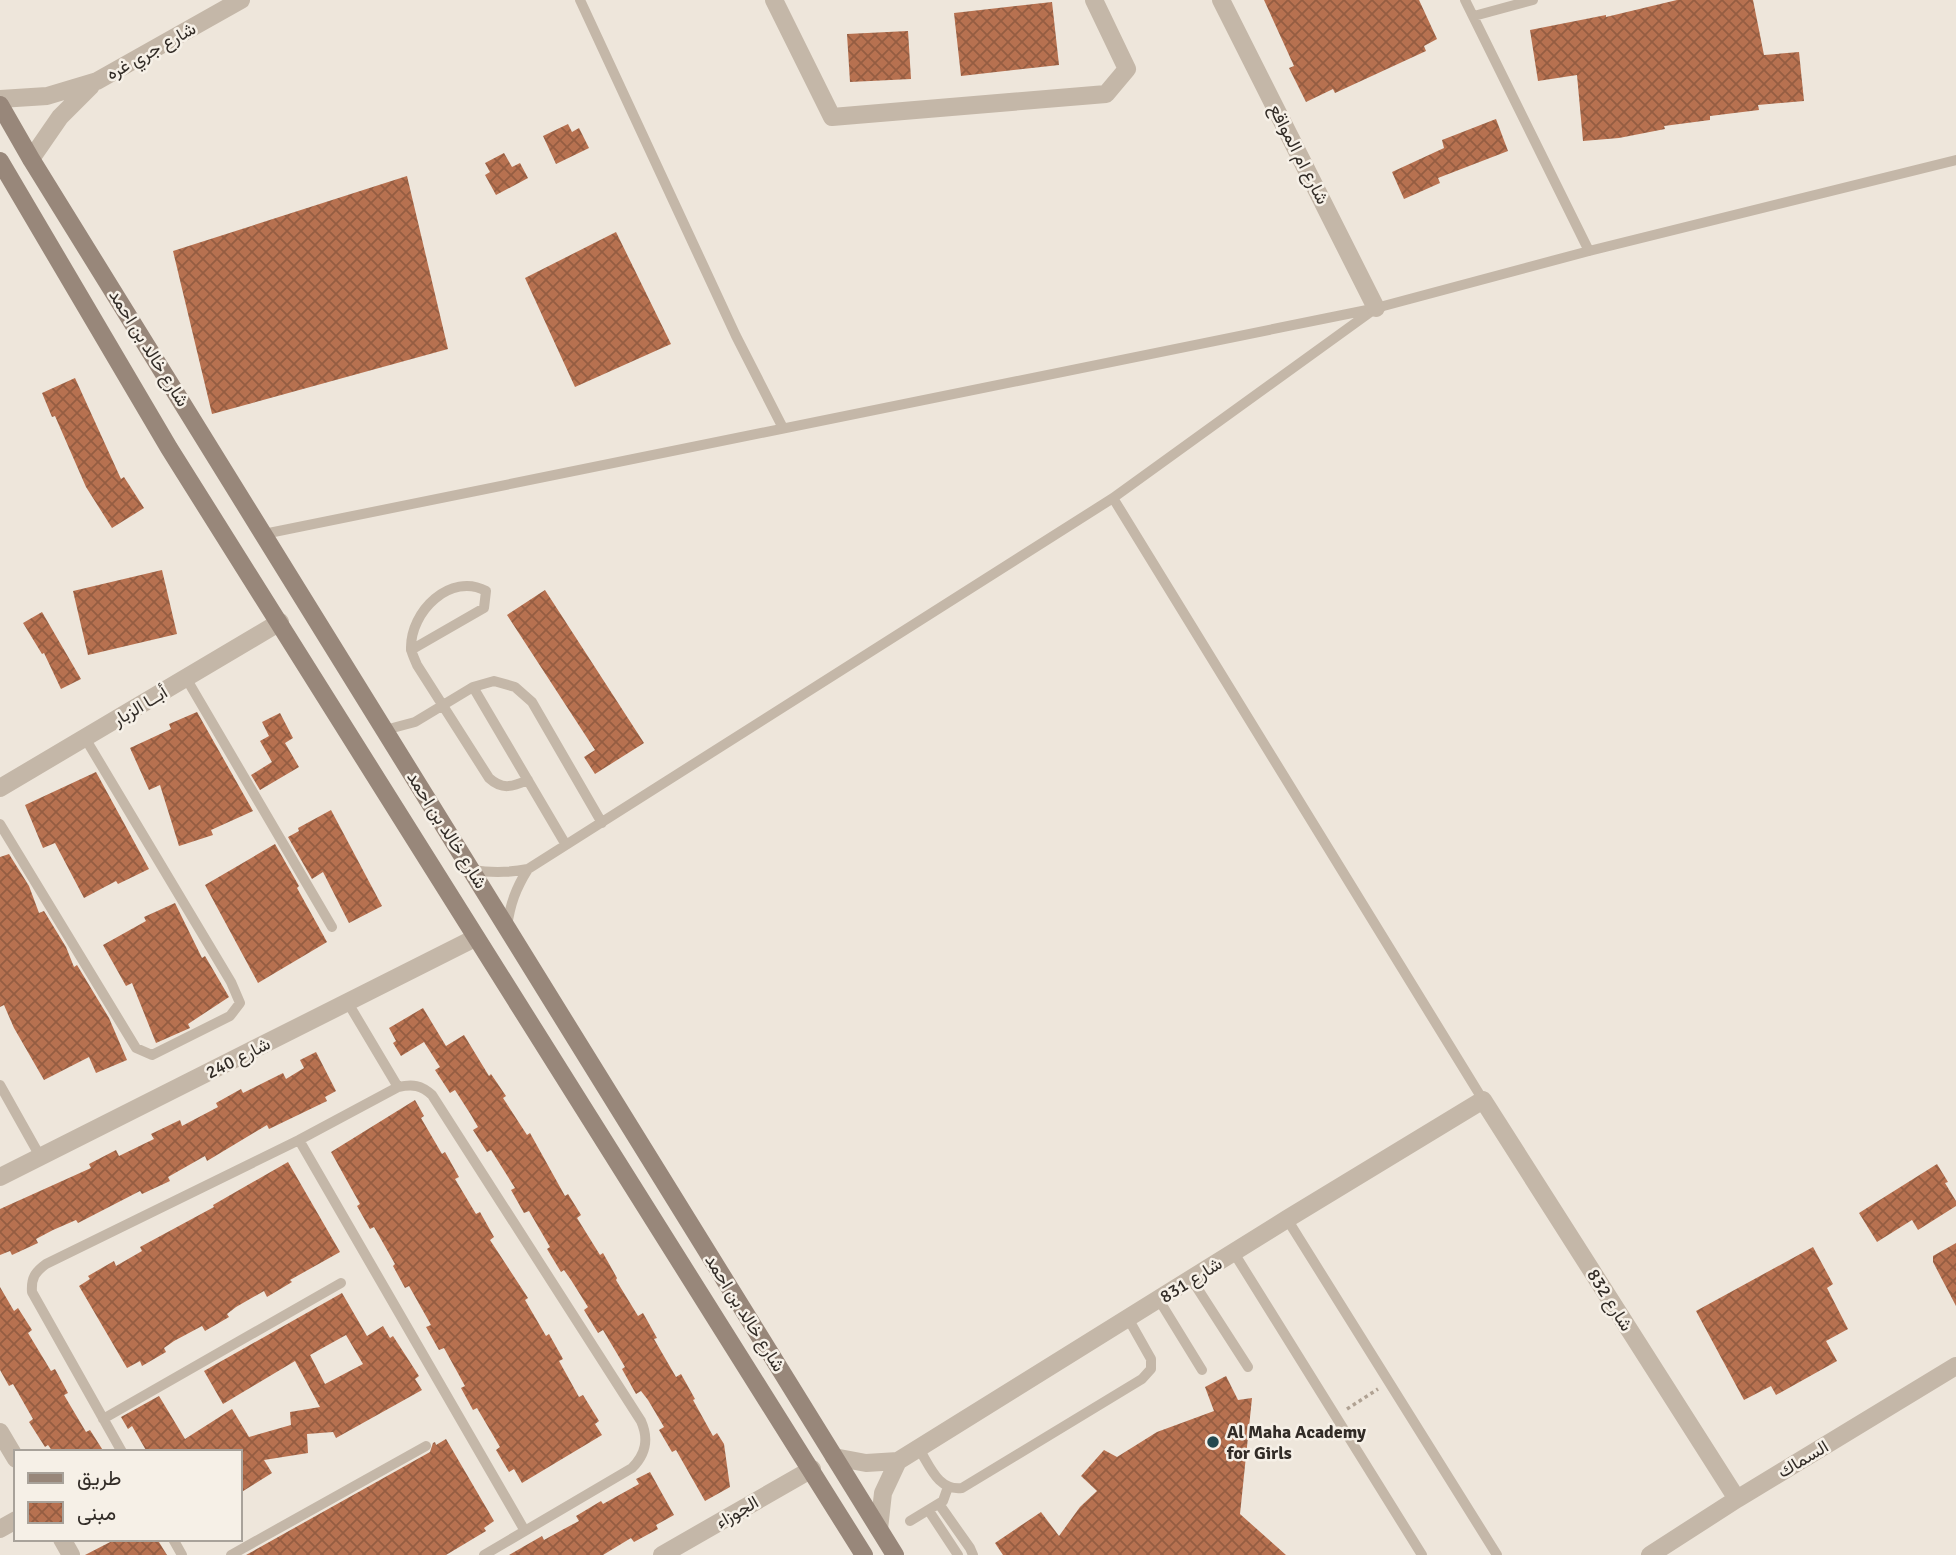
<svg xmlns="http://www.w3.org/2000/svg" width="1956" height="1555" font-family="Signika,Vazirmatn,sans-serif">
<defs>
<pattern id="building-cross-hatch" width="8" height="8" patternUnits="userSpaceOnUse" patternTransform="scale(1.75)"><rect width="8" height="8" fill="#b77150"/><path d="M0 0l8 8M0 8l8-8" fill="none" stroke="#955d42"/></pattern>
</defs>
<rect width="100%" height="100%" fill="#eee6db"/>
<path fill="url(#building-cross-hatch)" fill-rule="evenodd" d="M1264 0H1419L1437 39 1424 46 1426 51 1335 93 1333 89 1306 102 1289 68 1294 66Z
M1677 0H1753L1764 55 1799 52 1804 101 1758 105 1759 110 1710 116V120L1664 126 1665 129 1619 138 1583 141 1577 75 1538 81 1530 30 1606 15V17Z
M1052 2 1059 65 961 76 954 13Z
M908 31 911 79 850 82 847 34Z
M1496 119 1508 151 1438 178 1440 183 1404 199 1392 172 1444 148 1442 140Z
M568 124 572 132 579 128 589 148 556 164 543 136Z
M504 153 512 167 520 163 528 178 496 195 485 175 490 172 485 163Z
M407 176 448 349 212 414 173 251Z
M616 232 671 344 575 387 525 278Z
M75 378 121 479 124 477 144 508 112 528 86 487 55 416 52 417 42 393Z
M162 570 177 634 88 655 73 591Z
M545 590 644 743 595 774 584 757 595 750 507 615Z
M42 612 81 679 61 689 44 653 42 654 23 623Z
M197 712 253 811 211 830 213 835 179 846 160 785 149 790 130 748 171 729 169 724Z
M280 713 293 738 285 743 299 767 260 790 251 775 272 762 260 741 269 736 262 722Z
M96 772 149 869 118 884 116 881 84 898 55 843 43 848 25 805Z
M331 810 382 906 349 923 323 872 312 879 288 837 299 831 298 828Z
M275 844 299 886 297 888 327 942 258 983 205 885Z
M9 854 29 886 39 913 44 911 66 947 74 967 77 965 109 1018 127 1060 96 1073 89 1057 44 1080 14 1028 4 1005 0 1007V857Z
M175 903 202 958 205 956 229 997 188 1024 190 1028 156 1043 132 983 126 986 103 945 146 921 144 917Z
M423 1008 446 1046 464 1035 489 1076 491 1074 506 1096 503 1098 527 1135 530 1133 565 1196 568 1194 581 1215 577 1218 600 1255 603 1253 617 1278 616 1280 638 1316 643 1313 657 1338 654 1339 676 1377 681 1374 695 1399 693 1400 713 1436 717 1433 724 1444 730 1487 705 1501 676 1450 672 1452 659 1430 664 1427 648 1400 641 1391 636 1394 622 1369 625 1367 603 1330 598 1333 584 1310 588 1307 571 1280 564 1270 561 1272 547 1249 550 1247 529 1211 524 1213 511 1190 515 1188 491 1150 487 1152 473 1130 478 1127 471 1115 455 1090 450 1093 435 1070 440 1067 424 1042 401 1056 393 1043 396 1041 389 1028Z
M316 1052 336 1091 325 1097 327 1101 269 1129 267 1125 207 1161 205 1156 168 1177 170 1181 142 1194 140 1191 78 1223 76 1220 53 1230 36 1239 38 1243 12 1255 10 1251 0 1255V1209L91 1168 89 1164 116 1150 119 1156 154 1139 151 1134 180 1120 182 1126 218 1107 216 1103 241 1089 243 1093 283 1073 286 1079 304 1068 300 1060Z
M415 1100 424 1116 421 1118 442 1154 445 1152 459 1177 455 1179 476 1214 480 1212 494 1237 490 1240 528 1298 525 1300 546 1336 549 1334 563 1359 559 1361 579 1397 583 1395 599 1421 595 1424 602 1435 522 1483 514 1469 509 1472 496 1450 500 1447 477 1408 473 1410 461 1388 465 1386 444 1348 439 1350 426 1327 431 1325 409 1286 405 1288 393 1266 395 1264 374 1227 370 1229 357 1206 360 1204 331 1152Z
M288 1162 340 1252 290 1280 292 1282 267 1297 264 1291 236 1307 227 1314 229 1317 205 1331 202 1326 174 1341 164 1348 166 1352 142 1366 140 1361 127 1368 79 1286 90 1279 88 1276 114 1261 116 1266 142 1251 140 1247 214 1207 213 1205Z
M1937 1164 1948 1182 1945 1183 1956 1201V1206L1918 1230 1912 1220 1877 1242 1859 1213Z
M1956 1243V1306L1933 1262V1256Z
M1813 1247 1833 1284 1827 1288 1848 1329 1826 1341 1837 1361 1776 1395 1771 1386 1744 1400 1696 1311Z
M0 1287 14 1311 18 1308 32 1330 28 1333 51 1371 55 1369 68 1393 64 1395 86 1432 90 1430 104 1452H53L48 1445 45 1447 29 1422 33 1419 13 1384 9 1386 0 1370Z
M342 1293 367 1336 383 1326 390 1338 393 1336 419 1376 415 1379 422 1390 336 1438 333 1432 307 1434 308 1453 264 1460 272 1473 240 1493V1452H147L132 1426 128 1429 121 1417 159 1396 185 1439 232 1409 249 1437 291 1425 290 1412 320 1407 295 1361 223 1404 204 1371ZM346 1335 363 1364 325 1384 310 1355Z
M1226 1376 1238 1400 1252 1398 1240 1514 1286 1555H1003L995 1543 1041 1512 1059 1536 1080 1507 1097 1491 1081 1476 1104 1450 1117 1457 1157 1432 1214 1411 1205 1387Z
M446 1439 494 1521 484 1528 486 1531 446 1555H246L430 1452 433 1443 435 1442 436 1445Z
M650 1472 674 1515 656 1525 658 1529 634 1542 631 1538 603 1555H509L542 1536 544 1540 562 1530 579 1521 576 1516 601 1501 603 1504 639 1484 636 1479Z
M116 1539H157L167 1555H85Z"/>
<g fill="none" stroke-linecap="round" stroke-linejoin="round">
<path stroke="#b0a293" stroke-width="3.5" stroke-dasharray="3.5 3.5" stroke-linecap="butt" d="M1347 1409 1378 1389"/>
<path stroke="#c4b7a8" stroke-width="10" d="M580 0 736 336 783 428
M1465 0 1589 251
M1474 16 1533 0
M1113 498 1483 1100
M264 534 1372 309
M411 650 484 608 486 591C451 572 410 611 411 649 412 654 415 660 417 665L489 778C502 790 512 787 528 780
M186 678 332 927
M473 687 566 845
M385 730 415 722 473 687 494 681 515 687 532 702 602 823
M0 824 136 1048 152 1055 230 1016 240 1003 231 982 85 738
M472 870C492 873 508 873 528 869L1113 498 1376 308 1589 251 1956 160
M507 927C510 904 516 888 528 869
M348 1003 398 1087
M0 1085 41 1158
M299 1140 525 1531
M1287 1219 1497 1555
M1234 1253 1422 1555
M1192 1280 1248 1367
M1159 1300 1202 1370
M103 1419 341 1283
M919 1449C930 1466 938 1491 962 1488L1142 1379 1151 1369V1359L1129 1320
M122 1452 32 1292C31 1278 35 1272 46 1264L299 1140 398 1087C413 1084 421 1085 432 1095L641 1421C649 1439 646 1454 632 1468L484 1555
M939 1504 970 1548 973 1555
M929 1511 958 1555
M910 1521 943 1501 948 1487
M173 1539 182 1555
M231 1555 426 1446"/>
<path stroke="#c4b7a8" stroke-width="18" d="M774 0 832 117 1106 94 1127 69 1094 0
M1221 0 1376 308
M0 99 47 96 97 81 241 0
M31 159 60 117 91 86
M0 788 280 622
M0 1177 475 938
M0 1432 16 1459
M834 1457 866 1463 898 1461 1287 1219 1483 1100 1737 1499
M0 1529 16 1520
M879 1529 883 1493 898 1461
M62 1539 71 1555
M662 1555 812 1469
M1650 1555 1737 1499 1956 1366"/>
<path stroke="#98877a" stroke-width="18" d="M0 105 31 159 895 1555
M0 161 169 448 864 1555"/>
</g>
<circle fill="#22484f" stroke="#f6f0e7" stroke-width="2.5" cx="1213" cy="1442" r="7"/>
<g text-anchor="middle" stroke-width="5" stroke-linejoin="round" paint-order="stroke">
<g font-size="18" fill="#322c27" stroke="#f6f0e7">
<text transform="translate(151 51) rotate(-29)" y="6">شارع جري غره</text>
<text transform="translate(1299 154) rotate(63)" y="6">شارع ام المواقع</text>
<text transform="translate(149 348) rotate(58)" y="6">شارع خالد بن احمد</text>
<text transform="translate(140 706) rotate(-31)" y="6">أبــا الزبار</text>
<text transform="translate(447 830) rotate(58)" y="6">شارع خالد بن احمد</text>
<text transform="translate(238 1058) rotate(-27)" y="6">شارع 240</text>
<text transform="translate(1191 1280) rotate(-32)" y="6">شارع 831</text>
<text transform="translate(1610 1300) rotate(58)" y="6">شارع 832</text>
<text transform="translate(745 1313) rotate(58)" y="6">شارع خالد بن احمد</text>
<text transform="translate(1803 1459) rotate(-31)" y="6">السماك</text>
<text transform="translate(737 1512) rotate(-30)" y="6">الجوزاء</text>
</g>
<g font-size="18" font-weight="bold" fill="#322c27" stroke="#f6f0e7" text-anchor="start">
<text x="1227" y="1438">Al Maha Academy<tspan x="1227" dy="21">for Girls</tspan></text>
</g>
</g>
<rect x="14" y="1450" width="228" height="91" fill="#f6f0e7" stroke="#a8a29a" stroke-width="2"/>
<rect x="28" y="1473" width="35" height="10" fill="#98877a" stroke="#a8a29a" stroke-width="2"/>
<text x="77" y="1485" font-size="21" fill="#322c27">طريق</text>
<rect x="28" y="1502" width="35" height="21" fill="url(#building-cross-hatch)" stroke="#a8a29a" stroke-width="2"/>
<text x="77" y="1520" font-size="21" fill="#322c27">مبنى</text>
</svg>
